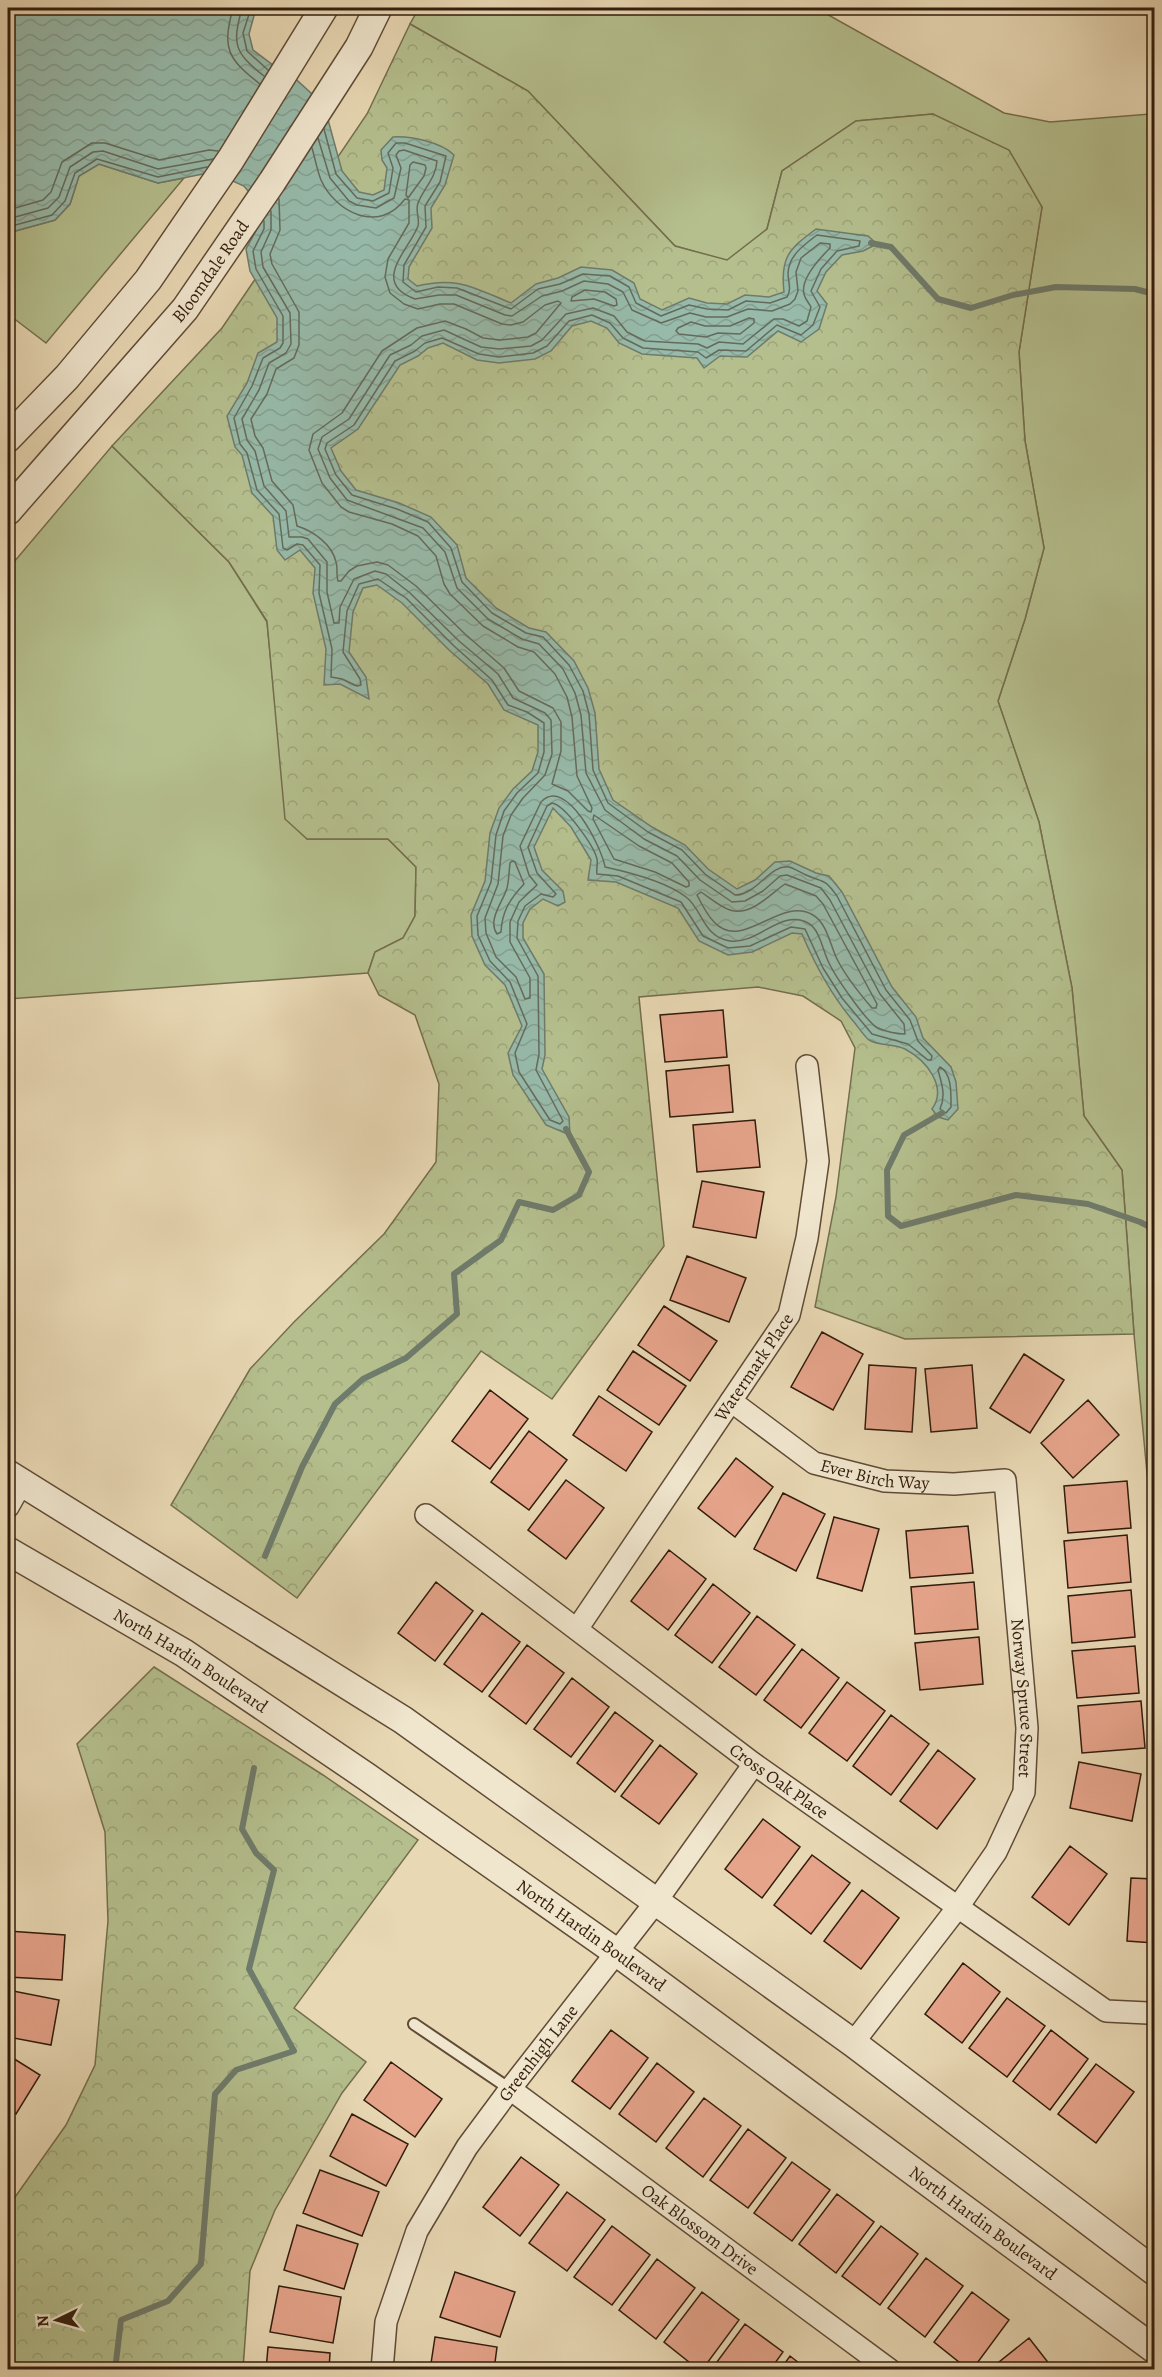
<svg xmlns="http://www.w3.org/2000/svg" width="1162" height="2377" font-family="Alegreya,serif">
<defs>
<pattern id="forest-crowns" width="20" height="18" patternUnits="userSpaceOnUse" patternTransform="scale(1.5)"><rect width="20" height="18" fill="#b5bf8e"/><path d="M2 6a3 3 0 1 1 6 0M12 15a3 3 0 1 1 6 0" fill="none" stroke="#9ca479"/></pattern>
<pattern id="water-waves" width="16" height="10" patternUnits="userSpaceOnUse" patternTransform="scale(1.5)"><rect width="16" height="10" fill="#97baaa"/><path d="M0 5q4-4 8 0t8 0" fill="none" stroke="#839f91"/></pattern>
</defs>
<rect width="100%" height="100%" fill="#e8d8b4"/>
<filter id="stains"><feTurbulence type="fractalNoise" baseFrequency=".00333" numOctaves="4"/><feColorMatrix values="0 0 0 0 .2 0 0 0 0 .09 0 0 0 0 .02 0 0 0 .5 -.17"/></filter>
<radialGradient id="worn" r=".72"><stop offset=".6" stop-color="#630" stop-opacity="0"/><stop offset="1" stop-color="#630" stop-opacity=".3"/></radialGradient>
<path fill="#b5bf8e" stroke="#746e4d" stroke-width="1.5" d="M419 8H816L1004 113 1050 122 1150 114 1154 184V1548L1134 1334 1122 1170 1084 1116 1072 988 1039 822 998 701 1025 619 1044 548 1025 441 1019 352 1042 207 933 114 856 121 782 171 767 229 728 261 675 246 528 91 410 24Z
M99 164 158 183 184 178 46 343 8 314V233L55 220 70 204 79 176Z
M112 446 229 562 267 622 275 703 307 839H388L416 867 415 916 403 938 375 952 368 973 8 999V569Z"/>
<path fill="url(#forest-crowns)" stroke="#746e4d" stroke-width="1.5" d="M410 24 528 91 675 246 727 260 767 229 782 171 856 121 933 114 1009 150 1042 207 1019 352 1025 441 1044 548 1025 619 998 701 1039 822 1072 988 1084 1116 1122 1170 1134 1334 905 1339 815 1307 836 1197 855 1048 841 1021 803 996 758 987 639 997 664 1246 552 1399 481 1351 297 1598 171 1505 250 1369 294 1322 384 1234 436 1162 439 1084 415 1015 379 995 368 973 375 952 403 938 415 916 416 867 388 839H307L285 819 267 621 229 562 112 446 222 328 367 114Z
M154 1667 323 1775 418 1840 294 2008 366 2062 342 2093 275 2210 250 2271 243 2369H8V2207L66 2125 95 2065 108 1921 105 1832 77 1744Z"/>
<path fill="url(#water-waves)" stroke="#6f7b6b" stroke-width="1.5" d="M8 8H261L255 12 249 34 253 50 277 68 289 73 324 105 342 171 359 192 373 195 384 190 387 168 382 160 381 150 393 137C411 136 441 142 454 155L445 185 431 208 432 228 409 267 408 279 417 286C458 276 474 288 511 303L536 284 558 278 581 267 612 270 634 283 640 299 662 310 689 298 707 303 727 304 745 295 769 297 784 292C780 257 789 249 816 229L868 236 877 244 863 251 842 255 826 272 817 291 827 304 819 329 801 342 778 331 747 357 720 356 704 368 697 358 642 354 619 343 607 328 591 321 572 326 551 351 535 359 499 363 477 360 443 343 428 348 418 356 400 365 358 429 331 448 341 471 356 490 399 503 431 517 457 545 466 578 496 608 529 628 546 632 574 661 588 688 595 713 599 769 613 800 652 827 685 845 708 869 737 889 755 880 775 862 790 861 816 873 829 876 842 892 892 987 916 1017 923 1038 951 1067 956 1082 958 1109 948 1120 938 1117 932 1109C948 1087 926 1060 905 1049 895 1044 879 1046 869 1040 864 1036 858 1027 854 1022 831 995 816 967 802 934L792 933 752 952 728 955 699 941 678 908 616 882 588 880 591 860 571 827 553 808 534 847 542 870 563 891 565 902 558 906 543 899 530 909 523 923V938L544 974 545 1055 542 1069 569 1117 570 1135 546 1125 513 1075 508 1053 522 1026 505 985 485 965 472 936 471 915 485 881 490 833 499 808 513 789 532 771 538 752V725L504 710 488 684 449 650 402 603 377 585 363 588 353 612 349 652 366 677 369 699 340 684 324 685 326 649 313 593 315 568 300 550 285 560 277 550 273 516 252 493 242 455 235 447 227 416 247 383 258 353 277 342V318L250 271 246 249 258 227 257 202 244 186 213 172 158 183 99 164 79 176 70 204 55 220 8 233Z"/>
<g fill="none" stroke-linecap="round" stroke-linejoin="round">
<path stroke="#646b5b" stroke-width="1.5" d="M233 8C222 49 227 58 260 84
M242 8C232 45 234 52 264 76
M251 8 243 33 247 51 268 70
M413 162 425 165 426 168 424 176 408 198 406 195 410 165Z
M279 199 280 230 270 254 272 264 299 312V345L294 358 276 369 267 394 251 419 255 436 263 448 272 481 293 505 297 526C313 531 332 544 336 562 338 568 336 575 338 581H341L349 571 357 566 377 562 388 565 416 586 465 634 504 668 519 691 553 708 561 722V751L552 784 568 791 588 811 591 812 592 808 577 776 572 717 567 697 555 674 534 652 518 647 483 626 450 594 444 584 436 556 418 536 392 524 349 512 341 507 322 483 309 450 313 434 342 413 382 351 417 328 445 321 466 329 483 338 500 340 528 337 536 333 561 303 558 301 545 305 523 322 511 325 502 324 454 304H440L418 309 404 304 390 293 385 277 388 259 409 223V200L405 199C379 234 336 213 321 180 317 170 315 158 312 148
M8 210 43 200 51 192 62 162 92 143H105L159 160 209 150 218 151
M271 211V230L261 252 263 267 290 313 291 344 286 353 269 363 259 390 242 419 247 440 255 451 264 486 286 511 289 537H302L308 539 327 562V592L334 623H339L340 607 354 579 375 571 386 574 410 593 459 641 498 674 513 698 545 713 551 720 552 754 545 775 523 798 511 815 503 836 498 884 485 918 486 933 496 957 516 977 525 999 530 998V978L510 942V922L519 902 537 885 529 875 520 846 541 802C566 775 602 848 605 867 628 872 667 882 686 897 703 910 703 937 730 941 757 945 782 908 808 923 820 929 823 952 829 963 835 976 867 1023 878 1028 886 1032 898 1034 905 1034L904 1024 880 994 830 900 821 888 787 875 780 876 763 891 745 901 732 902 700 880 677 856 644 839 605 810 586 773 581 715 575 693 563 669 539 644 522 639 488 619 457 588 445 552 423 528 347 500 330 478 318 449 322 437 349 419 390 355 411 345 422 336 444 330 481 347 499 349 531 346 542 340 566 314 593 308 614 316 627 332 645 341 698 344 707 348 719 342 743 344 774 319H783L799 326 807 321 811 307C809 303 805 299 804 294 800 279 820 258 830 248V244L820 243 801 258 796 272 798 291 795 299 790 304 772 311 748 309 727 317H706L690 313 661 323 632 310 623 292 608 284 584 281 562 291 542 296 512 316 505 315 456 295H439L415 299C370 283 409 250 418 226 420 219 415 210 418 203 424 188 436 178 437 161L404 150 399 151 396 155 401 168 394 198 376 208 357 205 349 201 330 178 318 138
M8 219 48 208 59 197 70 167 93 152 103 151 158 169 213 159
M264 221V229L253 251 256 269 283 316V343L280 348 263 358 252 386 234 418 240 444 247 453 257 490 279 514 283 548 287 550 297 544 303 545 320 565 319 593 332 649 331 677 342 679 357 686 361 685 360 679 343 652 347 611 359 584 378 579 406 598 454 646 492 680 508 705 527 712 544 723V752L538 773 517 793 504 811 496 835 491 882 477 916 478 935 490 961 510 982 527 1024 515 1053 519 1072 550 1120 560 1124 563 1121 536 1070 539 1054 538 976 517 938 518 921 525 906 541 894 553 897 556 894 537 873 528 847 547 806 552 803C565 805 594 846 597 859 598 864 596 869 597 874L618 876 681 902 703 936 728 948 750 946 791 927 805 929 823 968 842 998 872 1034 908 1044 928 1060H931L932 1056 918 1041 910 1020 886 990 837 896C824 878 825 883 806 875 801 873 794 868 789 867 770 864 757 895 735 895L705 874 682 850 648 832 608 803 593 770 589 714 583 691 569 665 543 637 526 633 492 613 462 582 451 548 428 522 397 509 352 495 336 475 325 449 327 443 354 425 395 361 415 351 425 343 442 338 479 354 499 357 533 353 547 346 569 321 592 315 610 323 623 338 643 348 698 352 706 358 719 350 746 351 777 325 801 335 813 325 820 307 811 291 821 269 837 251 859 246 860 241 817 235C804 245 789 255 788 273 788 282 792 289 787 297L770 303 746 301 728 310 707 309 689 305 661 316 636 303 629 287 610 276 583 274 560 284 538 289 511 309 457 288 438 287 416 292 403 282 404 265 426 227 425 206 440 182 446 156 405 143H396L388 153 393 168 389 193 373 201 357 198 336 174 324 129
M8 227 52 215 65 201 75 173 97 159 158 177 207 167
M585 290 605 292 616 299 617 305 614 306 594 299 571 301 572 297Z
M749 318 754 319V323L740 334 718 333 706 337 679 334 676 331 678 328 691 322 705 326H730Z
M594 815 639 846 672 863 689 882V886L686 887 655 872 614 859 593 819Z
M512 861 515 862 524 884C510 899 502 911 501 932L497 934C487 920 503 902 507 888 509 880 509 871 510 863Z
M785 884 816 896 823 904 877 1004 876 1008H872C859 993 846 977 837 959 830 945 827 923 813 915 780 895 743 953 714 922 707 915 701 903 697 895L701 892C710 898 720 907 730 910 751 917 770 894 785 884Z
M940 1067C952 1073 951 1094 951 1107L946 1113 940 1109C946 1096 942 1084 938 1070Z"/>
<path stroke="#6f7b6b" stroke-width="6" d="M871 243 891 247 938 299 971 308 1013 295 1056 287 1135 289 1154 294
M942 1113 904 1135 887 1170 888 1216 901 1226 1016 1195 1088 1204 1140 1222 1154 1229
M265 1556 302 1467 335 1404 363 1379 406 1358 457 1314 454 1274 501 1240 519 1202 553 1210 579 1195 589 1172 566 1129
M115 2370 121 2320 168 2301 201 2264 215 2094 236 2070 294 2051 249 1969 274 1870 256 1853 242 1829 254 1768"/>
</g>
<path fill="#e6a48b" stroke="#321c0c" stroke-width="1.5" d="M723 1010 727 1057 665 1062 660 1015Z
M729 1065 733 1112 670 1117 666 1071Z
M755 1120 760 1167 697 1172 693 1125Z
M702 1181 764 1192 756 1238 693 1227Z
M687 1256 746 1278 729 1322 670 1300Z
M664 1306 717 1341 690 1381 638 1345Z
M822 1332 863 1354 833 1410 791 1387Z
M633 1351 686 1386 659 1425 607 1390Z
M1024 1354 1064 1380 1030 1433 990 1408Z
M869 1365 916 1368 912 1432 865 1429Z
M972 1365 977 1428 931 1432 925 1369Z
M490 1390 528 1419 490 1469 452 1441Z
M599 1396 652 1432 626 1471 573 1435Z
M1088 1400 1119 1435 1073 1478 1041 1443Z
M529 1431 567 1460 529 1510 491 1482Z
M736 1458 773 1487 735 1537 698 1508Z
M566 1480 604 1508 566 1559 528 1530Z
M1127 1481 1131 1528 1068 1533 1064 1486Z
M783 1493 825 1514 796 1571 754 1549Z
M834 1517 879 1529 862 1591 817 1578Z
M968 1526 973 1573 910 1578 906 1531Z
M1127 1535 1131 1582 1068 1588 1064 1541Z
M669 1550 706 1579 668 1630 631 1601Z
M436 1582 473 1611 435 1661 398 1633Z
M974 1582 978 1629 915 1634 911 1587Z
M713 1584 750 1613 712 1663 675 1635Z
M1131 1590 1135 1637 1072 1643 1068 1596Z
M482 1613 520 1642 482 1692 444 1664Z
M757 1616 795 1645 756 1695 719 1667Z
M979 1637 983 1684 920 1690 915 1643Z
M527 1645 564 1673 526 1724 489 1696Z
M1135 1646 1139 1693 1077 1698 1072 1651Z
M802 1649 839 1678 801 1728 764 1700Z
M572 1678 609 1707 571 1757 534 1729Z
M847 1682 885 1711 847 1761 809 1733Z
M1141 1701 1145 1748 1082 1753 1078 1706Z
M615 1712 653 1741 615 1792 577 1763Z
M891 1715 929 1744 891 1795 853 1766Z
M660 1745 697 1774 659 1824 621 1796Z
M938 1750 975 1779 937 1829 900 1801Z
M1079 1762 1141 1774 1132 1821 1070 1808Z
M763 1819 800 1847 762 1898 725 1869Z
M1070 1846 1107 1874 1069 1925 1032 1897Z
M812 1855 850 1883 811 1934 774 1905Z
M1131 1878 1154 1879V1943L1127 1941Z
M862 1890 899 1918 861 1969 824 1941Z
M8 1931 65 1935 62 1980 8 1977Z
M963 1963 1000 1992 962 2043 925 2014Z
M8 1990 59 2000 51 2045 8 2037Z
M1007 1998 1045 2026 1007 2077 969 2048Z
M611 2030 648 2058 610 2109 572 2081Z
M1051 2030 1088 2059 1050 2110 1013 2081Z
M8 2055 40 2075 16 2114 8 2109Z
M391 2062 442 2099 415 2137 364 2100Z
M657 2063 694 2092 656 2142 619 2114Z
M1096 2064 1134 2092 1096 2143 1058 2114Z
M1148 2081H1154V2144L1151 2145Z
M704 2098 741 2126 703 2177 666 2148Z
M352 2114 408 2144 386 2186 330 2156Z
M748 2129 786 2158 748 2208 710 2180Z
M521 2157 559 2185 520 2236 483 2207Z
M792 2162 830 2190 792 2241 754 2213Z
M320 2170 379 2192 362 2236 303 2213Z
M567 2192 605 2220 567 2271 529 2243Z
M837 2194 874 2222 836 2273 799 2244Z
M297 2225 358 2244 344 2289 284 2270Z
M612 2226 650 2255 612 2305 574 2277Z
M881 2226 918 2254 880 2305 842 2276Z
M926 2258 963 2286 925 2337 888 2308Z
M657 2259 695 2288 656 2339 619 2310Z
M455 2272 515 2292 500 2337 440 2317Z
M279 2286 341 2297 333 2343 270 2332Z
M702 2292 739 2320 702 2370H699L664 2342Z
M972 2292 1009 2320 972 2370H969L934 2342Z
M745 2324 783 2352 770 2370H711Z
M435 2337 497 2347 494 2370H430Z
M1029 2338 1054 2370H989Z
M268 2347 330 2353 329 2370H266Z
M790 2356 808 2370H780Z"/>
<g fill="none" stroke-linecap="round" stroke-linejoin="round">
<defs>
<path id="service" d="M414 2024 510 2089"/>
<g id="minor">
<path id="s1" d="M731 1401 814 1463 885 1481 954 1484 1005 1480 1027 1728 1024 1792 996 1852 958 1907 853 2043"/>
<path d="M8 1507 22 1482"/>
<path id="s2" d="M426 1515 754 1764 1106 2011 1148 2013"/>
<path id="s3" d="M577 1629 789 1315 807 1238 818 1161 807 1066"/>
<path id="s4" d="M510 2089 890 2370"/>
<path id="s5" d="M382 2370 386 2322 417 2231 467 2147 510 2089 655 1903 754 1764"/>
</g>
<g id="tertiary">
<path d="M8 438 67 377 148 280 231 159 324 8"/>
<path id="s6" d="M8 511 185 309 272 182 359 47 378 8"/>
<path d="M8 1474 403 1720 853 2043 1154 2271"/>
<path id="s7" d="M8 1551 184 1653 367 1777 616 1952 1154 2349"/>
</g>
</defs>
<use href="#service" stroke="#604b36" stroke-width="14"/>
<use href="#minor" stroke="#604b36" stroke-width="24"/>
<use href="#tertiary" stroke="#604b36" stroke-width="30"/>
<use href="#service" stroke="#f0e6ce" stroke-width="10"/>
<use href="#minor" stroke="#f0e6ce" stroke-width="21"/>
<use href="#tertiary" stroke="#f0e6ce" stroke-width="27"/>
</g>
<g text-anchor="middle" stroke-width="5" stroke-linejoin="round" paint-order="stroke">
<g font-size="18" fill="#321c0c" stroke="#f0e6ce">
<text dy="6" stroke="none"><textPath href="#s6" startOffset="314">Bloomdale Road</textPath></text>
<text dy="6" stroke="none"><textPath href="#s3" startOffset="316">Watermark Place</textPath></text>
<text dy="6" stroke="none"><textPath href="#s1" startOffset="166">Ever Birch Way</textPath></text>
<text dy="6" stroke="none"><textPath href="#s7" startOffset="213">North Hardin Boulevard</textPath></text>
<text dy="6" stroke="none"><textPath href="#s1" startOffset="516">Norway Spruce Street</textPath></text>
<text dy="6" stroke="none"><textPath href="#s2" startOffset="442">Cross Oak Place</textPath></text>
<text dy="6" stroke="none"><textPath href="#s7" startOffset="699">North Hardin Boulevard</textPath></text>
<text dy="6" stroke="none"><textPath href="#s5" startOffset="360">Greenhigh Lane</textPath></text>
<text dy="6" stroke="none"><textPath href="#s7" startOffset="1185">North Hardin Boulevard</textPath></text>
<text dy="6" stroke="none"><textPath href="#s4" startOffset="236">Oak Blossom Drive</textPath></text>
</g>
</g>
<rect width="1162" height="2377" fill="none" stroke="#e8d8b4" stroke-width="30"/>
<rect x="9" y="9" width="1144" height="2359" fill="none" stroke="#321c0c" stroke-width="3"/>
<rect x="15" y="15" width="1132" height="2347" fill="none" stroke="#321c0c" stroke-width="1.5"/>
<g transform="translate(57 2320) rotate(265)" stroke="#f0e6ce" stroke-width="4.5" paint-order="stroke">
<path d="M0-4.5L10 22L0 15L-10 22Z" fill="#321c0c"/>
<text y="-9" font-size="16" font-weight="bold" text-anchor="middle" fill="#321c0c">N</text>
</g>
<rect width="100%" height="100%" filter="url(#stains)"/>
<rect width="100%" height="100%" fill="url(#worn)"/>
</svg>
